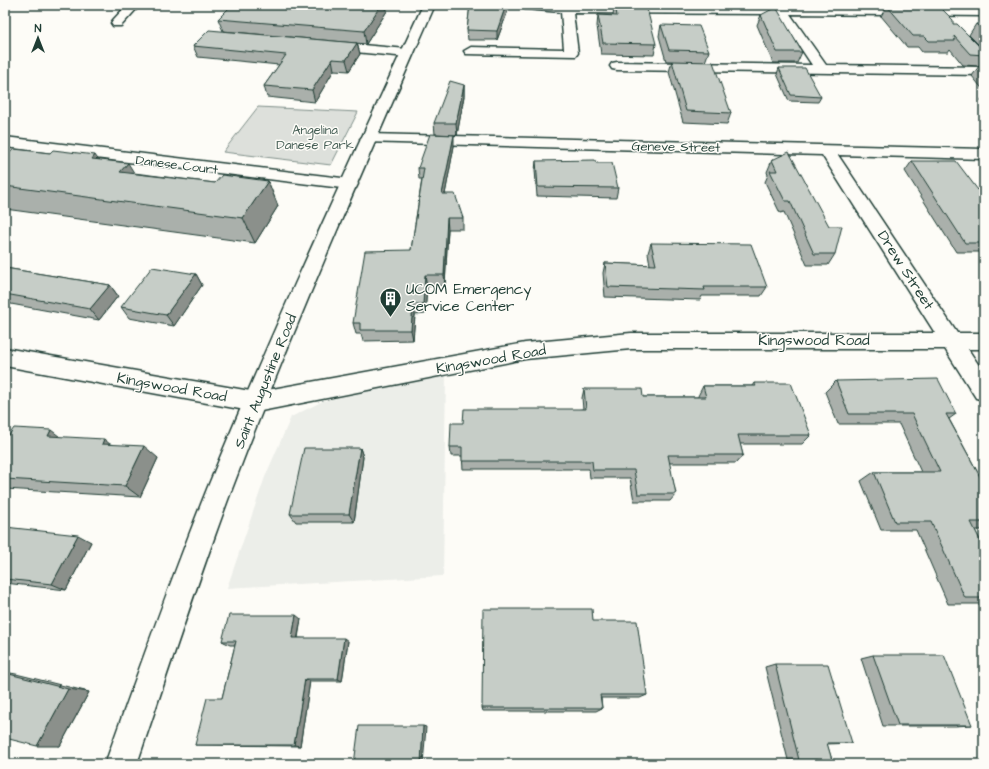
<svg xmlns="http://www.w3.org/2000/svg" width="989" height="769" font-family="'Architects Daughter',sans-serif">
<rect width="100%" height="100%" fill="#fdfcf7"/>
<filter id="ink" filterUnits="userSpaceOnUse"><feTurbulence type="fractalNoise" baseFrequency=".025" numOctaves="2"/><feDisplacementMap in="SourceGraphic" scale="8" xChannelSelector="R" yChannelSelector="G"/><feConvolveMatrix kernelMatrix="1 2 1 2 8 2 1 2 1" color-interpolation-filters="sRGB"/></filter>
<g filter="url(#ink)">
<path fill="#eceee9" d="M446 375 443 576 227 588 265 477 291 417 323 401Z"/>
<path fill="#dde0db" stroke="#7e8e88" d="M258 107 358 112 331 165 223 152Z"/>
<g fill="none" stroke-linecap="round" stroke-linejoin="round">
<defs>
<path id="minor" d="M127 5H140L121 26H113L111 23 113 20Z
M519 5 984 8V16L790 14 826 65 984 67V75L617 70 612 69 610 66 612 63 617 62 812 65 778 14 573 13 578 53 576 56 466 54 464 51 471 47 564 49 561 12 525 9Z
M329 42 407 49 414 53 407 57 324 49 323 46 324 43Z
M368 134 984 149V159L838 155 957 333H984V349H968L984 373V400L976 398 945 349H631L525 359 256 412 5 366V348L256 392 525 343 631 333H935L822 155 363 142 360 139 363 136Z
M5 137 350 179 356 180 358 184 356 188 350 189 5 147Z"/>
<path id="major" d="M423 5H435C365 165 294 325 232 489 198 580 168 672 137 764H105C138 672 171 579 207 489 274 325 349 165 423 5Z"/>
</defs>
<use href="#minor" stroke="#1f3d34" stroke-width="3"/>
<use href="#major" stroke="#1f3d34" stroke-width="3"/>
<use href="#minor" fill="#fdfcf7" fill-rule="evenodd"/>
<use href="#major" fill="#fdfcf7" fill-rule="evenodd"/>
</g>
<path fill="#aab0ab" stroke="#1f3d34" d="M232 5H386L387 11 366 44 223 31 218 19Z
M470 5H510L497 40H468L467 30Z
M614 5 656 44 654 55 601 54 597 26 598 15 613 16Z
M872 5H982L972 6H939L953 24 984 51V91L972 76 979 66 963 65 950 49 948 52H922L918 47H907L881 16 887 6H873Z
M761 15 802 52 797 63H773L757 25Z
M976 24H984V50L969 35Z
M661 25 709 51 705 62 731 113 727 124 683 122 669 72 672 61H666L659 36Z
M357 43 360 54 349 71 334 70 315 102 267 97 264 86 279 65 198 57 193 46Z
M779 68 821 97 818 102 789 101 777 74Z
M464 85V96L457 135 435 134 434 123Z
M984 96V105L981 100Z
M454 146 445 194 463 218V229H448L445 286H427L425 314 415 315 413 340 363 341 361 334H356L353 323 411 250 422 179H419L418 168Z
M5 156 98 160 134 173 215 183 268 181 278 206 255 243 5 209Z
M772 160 835 254 828 265H807L784 212 780 213 765 182 768 175 767 172Z
M536 161 618 188 616 198 537 196 535 170Z
M912 161 984 198V252H956L905 171Z
M651 243 767 287 761 296H702L700 300 605 297 603 273 605 263 650 265 648 253Z
M5 268 110 285 118 296 99 320 11 304 8 301 5 300Z
M196 274 202 285 174 326 129 318 121 307Z
M836 381 956 414 949 419 984 484V530H975L984 548V604H948L916 530H881L861 481 874 472H921L899 424H838L825 392Z
M754 383 811 435 802 444H740L743 455 736 463H669L676 494 670 501H634L630 478H590L589 469H463L462 456H451L450 447 463 423 583 409 582 398 584 389 643 397H698V396L703 386H752Z
M5 435 110 444 158 458 140 497 5 489Z
M360 448 363 457 354 522H296L290 514Z
M5 527 91 542 66 590 5 583Z
M301 619 298 638 348 641 342 681H310L300 746 195 745 222 698 235 645H230L222 641Z
M593 621 647 695 640 698H601L602 708 596 711H483L482 708Z
M873 655 972 725 955 726H883L861 658Z
M775 664 852 743 827 744 832 760H788L765 667Z
M5 672 16 674 89 692 60 746 7 738 5 741Z"/>
<path fill="#8b908b" stroke="#1f3d34" d="M381 5H386L387 11 366 44 364 31Z
M506 5H510L497 40V31Z
M972 5H982L972 6Z
M357 43 360 54 349 71 346 60Z
M332 59 334 70 315 102 312 90Z
M464 85V96L457 135 456 123Z
M454 135V146L443 205 442 194Z
M95 155 113 181 92 159Z
M128 163 144 189 120 172Z
M268 181 278 206 255 243 243 218Z
M447 218 448 229 445 286 444 275Z
M196 274 202 285 174 326 166 315Z
M425 275 427 286 425 314 423 304Z
M110 285 118 296 99 320 90 309Z
M413 304 415 315 413 340 411 330Z
M51 430 68 443 48 436Z
M104 439 119 452 102 444Z
M144 446 158 458 140 497 125 486Z
M360 448 363 457 354 522 349 514Z
M78 535 91 542 66 590 52 584Z
M296 615 301 619 297 641 292 638Z
M344 638 348 641 342 681 338 679Z
M305 679 310 681 300 746 294 745Z
M68 689 89 692 60 746H37Z
M423 726 426 727 423 764H421Z"/>
<path fill="#c6cdc7" stroke="#1f3d34" d="M232 5H381L364 31 218 19Z
M470 5H506L497 31 467 30Z
M615 5H646L656 44 603 43 598 15 617 16Z
M887 6H939L953 20V24H957L984 51V55L970 54 954 36 955 41H929L924 36H913Z
M776 7 802 52H777L761 15Z
M976 24H984V32Z
M661 25 699 26 709 51 669 50Z
M209 30 357 43 346 60 332 59 312 90 264 86 286 55 193 46Z
M672 61 713 62 731 113 686 111Z
M979 65H984V71Z
M779 68H805L821 97 791 95Z
M450 81 464 85 456 123H434Z
M430 134 454 135 442 194H455L463 218H447L444 275H425L423 304H413L411 330H360V323H353L365 251 411 250 424 168H418Z
M14 149 50 153 53 150 95 155 92 159 128 163 120 172 215 183 222 175 268 181 243 218 5 186V156H6Z
M789 152 829 226H842L835 254H814L790 201H785L770 171H777L772 160Z
M595 160 596 163H612L618 188 538 187 536 161Z
M912 161H956L984 198V243H965Z
M651 243 751 244 767 287H704L705 290 608 287 605 263 656 265Z
M152 267 196 274 166 315 121 307Z
M5 268 110 285 90 309 5 294Z
M938 379 956 414H946L984 484V522H971L984 548V598H965L931 522H895L874 472H940L912 414H849L836 381Z
M754 383H791L811 435H738L743 455H668L676 494H638L634 470H593L592 461H462V447H450L451 423H463L464 409H586L584 389H642L643 397H706L703 386H756Z
M14 428 51 430 48 436 104 439 102 444 144 446 125 486 5 479V435H9Z
M304 448H360L349 514H290Z
M5 527 78 535 52 584 5 579Z
M483 609H592L593 621H637L647 695H600L602 708H482Z
M229 615H296L292 638H344L338 679H305L294 745H195L207 698H222L236 641H222Z
M873 655H944L972 725H898Z
M775 664H828L852 743H827L832 760H799Z
M5 673 68 689 37 746 5 738Z
M359 726H423L421 764H354Z"/>
</g>
<defs>
<symbol id="building-pin" viewBox="-11 -11 22 30"><path d="M0 17L-7.5 6A9.5 9.5 0 1 1 7.5 6Z" fill="#1f3d34" stroke="#fdfcf7"/><path d="M-4-6H4V6H1V3H-1V6H-4ZM-2.5-4.3h1.7v1.8h-1.7ZM.8-4.3h1.7v1.8H.8ZM-2.5-1h1.7V.8h-1.7ZM.8-1h1.7V.8H.8Z" fill="#fff"/></symbol>
</defs>
<g fill-rule="evenodd">
<use href="#building-pin" x="378" y="286" width="25" height="34"/>
</g>
<g text-anchor="middle" stroke-width="3" stroke-linejoin="round" paint-order="stroke">
<g font-size="13" fill="#455e55" stroke="#fdfcf7">
<text x="315" y="134">Angelina<tspan x="315" dy="15">Danese Park</tspan></text>
</g>
<g font-size="13" fill="#1f3d34" stroke="#fdfcf7">
<text transform="translate(676 146) rotate(1)" y="5">Geneve Street</text>
<text transform="translate(177 164) rotate(7)" y="5">Danese Court</text>
</g>
<g font-size="15" fill="#1f3d34" stroke="#fdfcf7">
<text transform="translate(906 270) rotate(57)" y="5">Drew Street</text>
<text x="814" y="345">Kingswood Road</text>
<text transform="translate(491 359) rotate(-10)" y="5">Kingswood Road</text>
<text transform="translate(265 381) rotate(-68)" y="5">Saint Augustine Road</text>
<text transform="translate(172 387) rotate(10)" y="5">Kingswood Road</text>
</g>
<g font-size="15" fill="#1f3d34" stroke="#fdfcf7" text-anchor="start">
<text x="406" y="294">UCOM Emergency<tspan x="406" dy="17">Service Center</tspan></text>
</g>
</g>
<rect width="989" height="769" fill="none" stroke="#fdfcf7" stroke-width="20"/>
<rect x="10" y="10" width="969" height="749" fill="none" stroke="#1f3d34" stroke-width="1.5" filter="url(#ink)"/>
<g transform="translate(38 38)" stroke="#fdfcf7" stroke-width="3" paint-order="stroke">
<path d="M0-3L7 15L0 10L-7 15Z" fill="#1f3d34"/>
<text y="-6" font-size="11" font-weight="bold" text-anchor="middle" fill="#1f3d34">N</text>
</g>
</svg>
